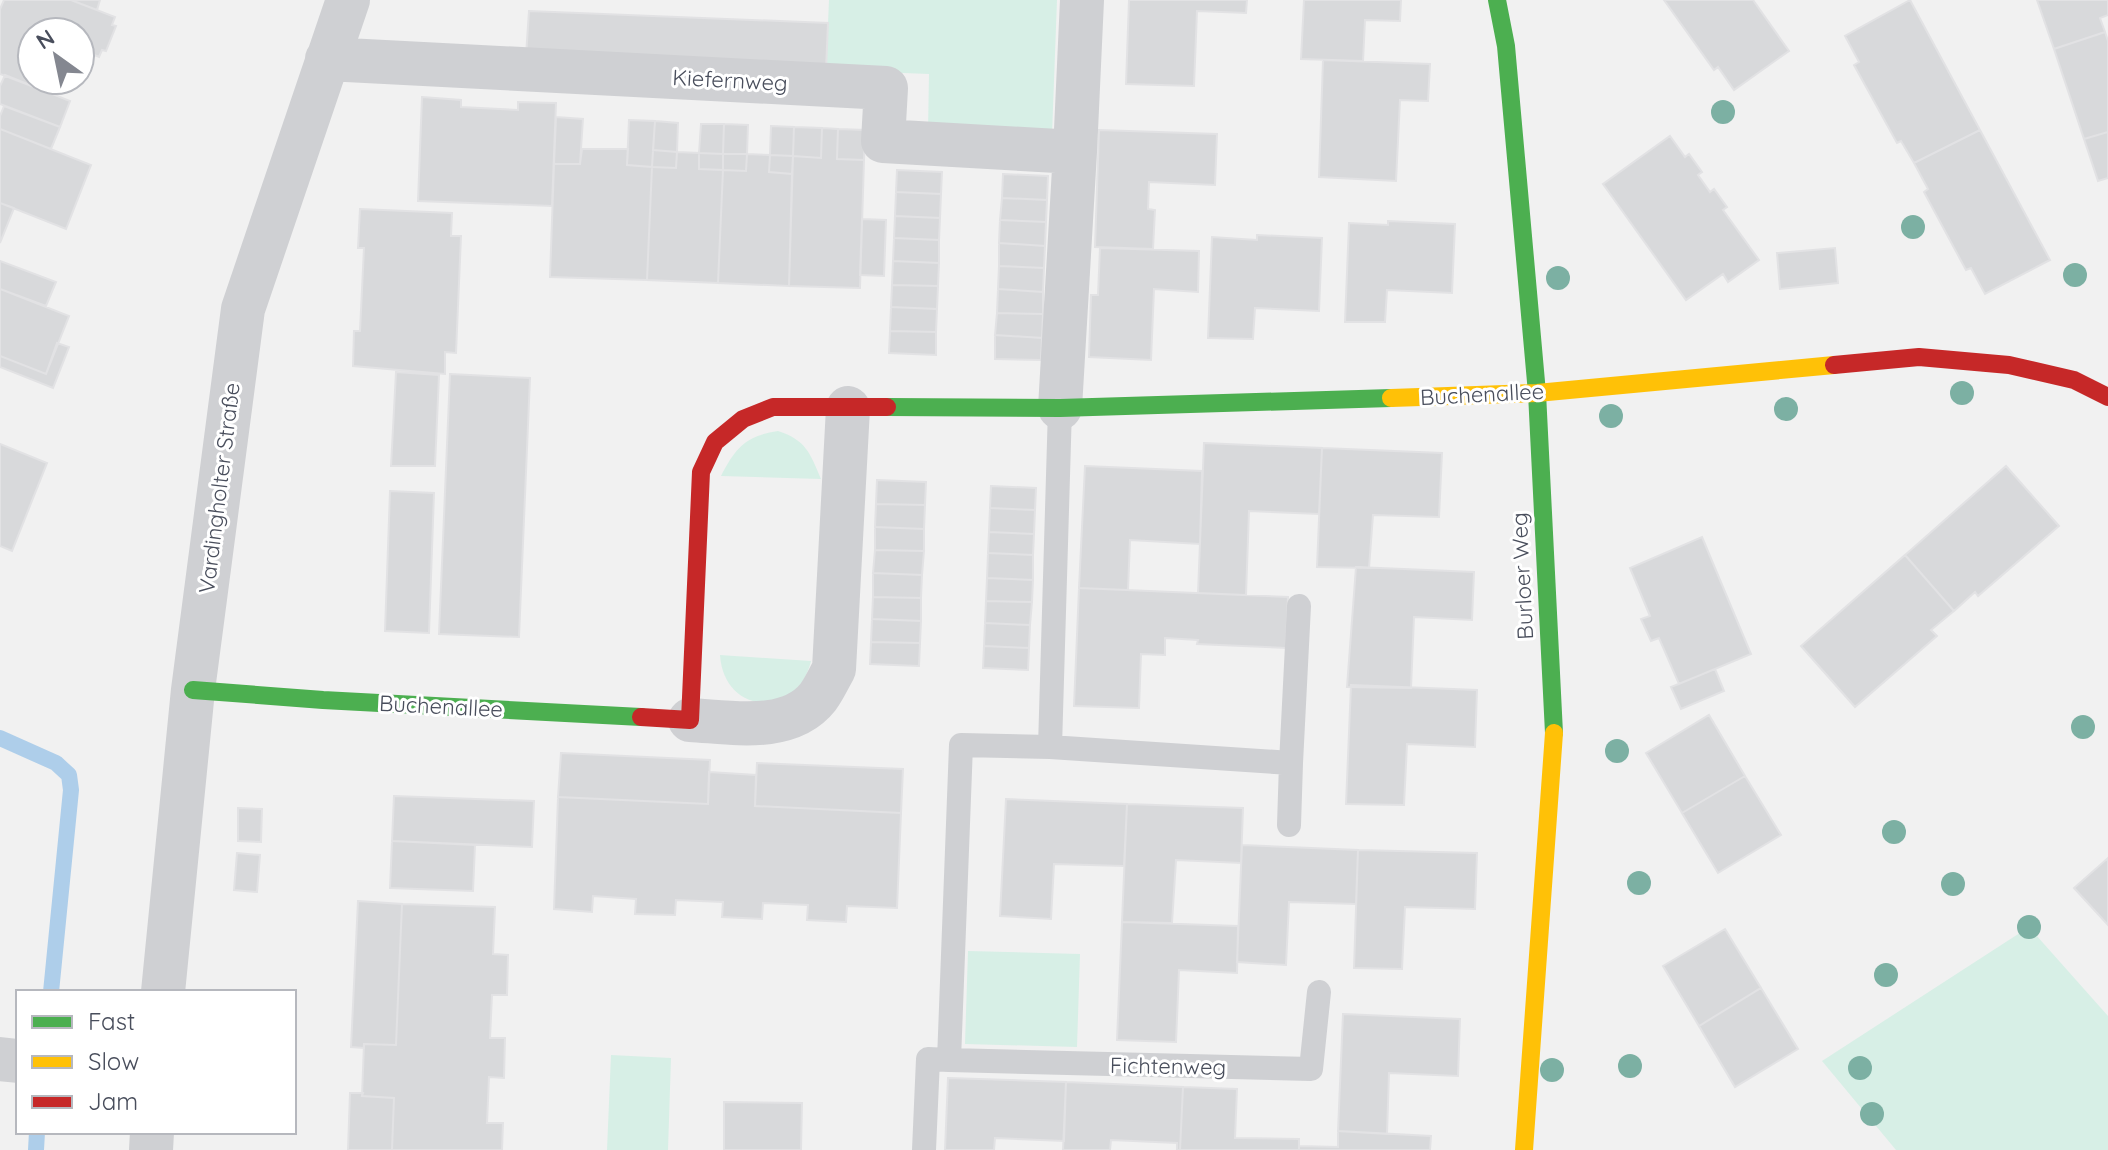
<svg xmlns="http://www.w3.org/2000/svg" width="2108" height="1150" font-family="Quicksand,sans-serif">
<rect width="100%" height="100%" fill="#f1f1f1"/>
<path fill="#d7efe6" d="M829 0H1057L1052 135 928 131 929 74 826 70Z
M778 431C806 440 810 453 821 479L721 476C736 447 746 436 778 431Z
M720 655 811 661C797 720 724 715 720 655Z
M2029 927 2108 1016V1150H1896L1822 1061Z
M968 951 1080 954 1077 1047 965 1044Z
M611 1055 671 1058 668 1150H607Z"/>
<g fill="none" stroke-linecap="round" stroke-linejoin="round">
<path stroke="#aeceea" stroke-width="16" d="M0 738 56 763 69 775 71 790 51 992
M36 1150 37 1132"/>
</g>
<path fill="#d8d9db" stroke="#e2e2e4" stroke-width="2" d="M4 0H71L115 17 112 25 116 26 106 51 102 50 99 57 80 49V32H32V80H57L52 94 0 74V9Z
M71 0H100L97 10Z
M1129 0H1247L1246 13 1197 11 1194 86 1126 84Z
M1304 0H1401L1400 21 1365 20 1363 61 1301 59Z
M1664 0H1753L1789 51 1734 90 1718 67 1714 70Z
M1910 0 1980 130 1914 163 1901 141 1897 143 1854 65 1859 62 1845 36Z
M2037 0H2108V15L2100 18 2105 32 2054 49Z
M529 11 828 23 826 70 526 56Z
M2105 32 2108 41V132L2084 139 2054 49Z
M1323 60 1430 64 1428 101 1400 100 1396 181 1319 177Z
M5 75 70 101 60 127 0 104V86Z
M422 97 461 100V107L518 110V102L556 103 552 206 418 201Z
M4 106 60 127 51 149 0 129V116Z
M556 117 583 119 580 164H554Z
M629 120 655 121 652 167 627 165Z
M655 121 678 123 677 152 653 150Z
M701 124H724L723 154 699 153Z
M724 124 748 125 747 154H723Z
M771 126 794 127 793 156 770 155Z
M794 127 822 128 821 158 793 156Z
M822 128 838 129 837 159 864 160 860 288 789 286 793 156 821 158Z
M0 129 91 165 66 229 0 203Z
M838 129 865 130 864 160 837 159Z
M1099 130 1217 134 1215 185 1149 182 1148 209 1155 210 1153 249 1095 247Z
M1980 130 2050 260 1985 294 1971 268 1966 270 1924 192 1928 189 1914 163Z
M2108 132V178L2098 181 2084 139Z
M1670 136 1685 157 1689 154 1702 172 1698 175 1710 192 1714 189 1727 207 1723 210 1759 260 1728 282 1723 274 1686 300 1603 184Z
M582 149H628L627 165 652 167 647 280 550 277 554 164H580Z
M653 150 677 152 676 168 652 167Z
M677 152 699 153V169L723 170 718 283 647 280 652 167 676 168Z
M699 153 723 154V170L699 169Z
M723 154H747L746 171 723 170Z
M747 154 770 155 769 172 792 174 789 286 718 283 723 170 746 171Z
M770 155 793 156 792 174 769 172Z
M897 170 942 172 941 194 896 192Z
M1003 174 1048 176 1047 200 1002 198Z
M896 192 941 194 940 218 895 216Z
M1002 198 1047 200 1046 222 1000 220Z
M0 203 14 208 0 243Z
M360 209 452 213 451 236H461L456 353 445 352V374L353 366 354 331H360L364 248H358Z
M895 216 940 218 939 240 894 238Z
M862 219 886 220 884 276 860 275Z
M1000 220 1046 222 1045 246 999 243Z
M1388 221 1455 224 1452 293 1387 290 1385 322H1345L1349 223 1388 225Z
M1257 235 1322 238 1319 311 1255 308 1253 339 1208 338 1212 237 1257 240Z
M894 238 939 240V263L893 261Z
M999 243 1045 246 1044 268 999 266Z
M1100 248 1199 251 1198 292 1154 289 1151 360 1089 357 1091 295H1098Z
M1835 248 1838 283 1780 289 1777 253Z
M0 261 56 282 46 306 0 289Z
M893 261 939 263 938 286 892 285Z
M999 266 1044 268 1043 292 998 289Z
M892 285 938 286 937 309 891 307Z
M0 289 69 316 46 374 0 356Z
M998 289 1043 292V314L997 313Z
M891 307 937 309 936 332 890 331Z
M997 313 1043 314 1042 338 995 335Z
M890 331 936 332V355L889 353Z
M995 335 1042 338 1041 360 995 359Z
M57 343 69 347 53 388 0 367V356L46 374Z
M396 372 439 375 435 466H391Z
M450 374 530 378 519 637 439 634Z
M1204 443 1322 448 1319 514 1249 511 1246 595 1198 593Z
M0 444 47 463 12 551 0 546Z
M1322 448 1442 453 1439 517 1373 515 1369 568 1317 567Z
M1085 466 1202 471 1200 544 1130 540 1128 590 1079 588Z
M2006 466 2059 526 1978 596 1975 592 1954 611 1905 555Z
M877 480 926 482 925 505 876 504Z
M991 486 1036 488 1035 510 990 508Z
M390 491 434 493 429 633 385 631Z
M876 504 925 505 924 529 875 527Z
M990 508 1035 510 1034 534 989 532Z
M875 527 924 529V551L875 550Z
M989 532 1034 534 1033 555 988 553Z
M1702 537 1751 654 1679 684 1659 638 1651 641 1641 619 1650 616 1630 568Z
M875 550 924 551 922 575 873 573Z
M988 553 1033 555V580L987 578Z
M1905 555 1954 611 1931 630 1937 636 1855 707 1801 646Z
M1356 567 1474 572 1472 620 1414 617 1411 688 1347 687Z
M873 573 922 575 921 598 873 597Z
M987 578 1033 580 1032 602 986 601Z
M1079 588 1288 597 1286 648 1197 644 1198 640 1165 638V655L1141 654 1139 708 1074 706Z
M873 597 921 598V621L872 619Z
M986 601 1032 602 1030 625 985 623Z
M872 619 921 621 920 643 871 642Z
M985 623 1030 625 1029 648 984 646Z
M871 642 920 643 919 666 870 664Z
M984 646 1029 648 1028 670 983 668Z
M1715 669 1724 691 1681 709 1671 687Z
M1351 685 1477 690 1475 747 1407 744 1404 805 1346 804Z
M1709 715 1745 776 1682 813 1646 753Z
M561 753 710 760 708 804 558 797Z
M757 763 903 769 901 813 755 806Z
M709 772 756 775 755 806 901 813 897 908 847 906 846 922 807 920 808 905 763 903 762 919 722 917 723 902 676 900 675 915 635 914 636 899 593 896 592 912 554 909 558 797 708 804Z
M1745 776 1781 835 1718 873 1682 813Z
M394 796 534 801 532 847 392 841Z
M1006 799 1127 804 1124 866 1054 864 1051 919 1000 916Z
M1127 804 1243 808 1241 863 1176 860 1172 923 1122 922Z
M238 808 262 809 261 842 238 841Z
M392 841 475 845 473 891 390 888Z
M1242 845 1358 850 1356 904 1289 902 1286 965 1237 962Z
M1358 850 1477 853 1475 909 1405 907 1402 969 1354 968Z
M237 853 260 855 257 892 234 890Z
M2108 858V925L2074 888Z
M358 901 402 904 396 1045 364 1044V1048L351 1047Z
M402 904 495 907 493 954 508 955 507 995H492L490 1038H505L504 1078 489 1077 487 1123H503L502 1150H392L394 1098 362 1096 364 1044 396 1045Z
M1122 922 1238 926 1237 973 1179 970 1176 1042 1117 1040Z
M1725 929 1761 988 1699 1026 1663 966Z
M1761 988 1798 1049 1735 1087 1699 1026Z
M1343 1014 1460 1019 1458 1076 1389 1073 1387 1134 1338 1131Z
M948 1078 1066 1082 1064 1141 995 1138 994 1150H945Z
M1066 1082 1183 1087 1180 1150H1177V1143L1111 1140 1110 1150H1063Z
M1183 1087 1237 1089 1235 1138 1299 1139V1150H1180Z
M350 1093H363L362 1096 394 1098 392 1150H348Z
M724 1102 802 1103 801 1150H724Z
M1338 1131 1431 1136 1430 1150H1299V1146L1338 1147Z"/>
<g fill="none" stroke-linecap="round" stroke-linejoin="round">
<path stroke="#cfd0d3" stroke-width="24" d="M1050 747 1291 763 1289 825
M1291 763 1299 606
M949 1060 1311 1069 1319 992
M924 1150 928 1059 949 1060 961 745 1050 747 1060 408"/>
<path stroke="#cfd0d3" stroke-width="44" d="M327 59 886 88 883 141 1075 152 1060 408
M1075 152 1082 0
M690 720C730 722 789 734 818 697 824 689 829 678 834 669L848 408
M163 992 193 690 243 309 348 0
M0 1059 18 1061
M151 1150 152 1132"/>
<path stroke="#4caf50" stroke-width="18" d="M1497 0 1506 46 1537 393 1554 733
M887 407 1060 408 1391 398
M193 690 323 700 641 717"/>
<path stroke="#ffc107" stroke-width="18" d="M1391 398 1537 393 1834 365
M1524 1150 1554 733"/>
<path stroke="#c62828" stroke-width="18" d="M1834 365 1919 357 2009 365 2074 380 2108 397
M641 717 690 720 701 472 715 442 743 419 773 407H887"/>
</g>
<g fill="#7cb0a3">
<circle cx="1723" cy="112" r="12"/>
<circle cx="1913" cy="227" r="12"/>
<circle cx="2075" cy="275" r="12"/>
<circle cx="1558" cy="278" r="12"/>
<circle cx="1962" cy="393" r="12"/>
<circle cx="1786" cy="409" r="12"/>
<circle cx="1611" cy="416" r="12"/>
<circle cx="2083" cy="727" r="12"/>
<circle cx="1617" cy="751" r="12"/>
<circle cx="1894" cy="832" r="12"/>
<circle cx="1639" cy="883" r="12"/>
<circle cx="1953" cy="884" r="12"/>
<circle cx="2029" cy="927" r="12"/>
<circle cx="1886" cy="975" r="12"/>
<circle cx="1630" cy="1066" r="12"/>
<circle cx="1860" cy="1068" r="12"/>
<circle cx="1552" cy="1070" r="12"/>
<circle cx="1872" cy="1114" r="12"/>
</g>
<g text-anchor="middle" stroke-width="6" stroke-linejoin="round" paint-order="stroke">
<g font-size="22" fill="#494e5c" stroke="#fff">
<text transform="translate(730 80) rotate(3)" y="8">Kiefernweg</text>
<text transform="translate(1482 394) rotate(-3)" y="8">Buchenallee</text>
<text transform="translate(219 488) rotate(-83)" y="8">Vardingholter Straße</text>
<text transform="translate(1522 576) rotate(-93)" y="8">Burloer Weg</text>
<text transform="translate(441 706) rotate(3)" y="8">Buchenallee</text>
<text transform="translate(1168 1066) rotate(1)" y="8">Fichtenweg</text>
</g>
</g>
<rect x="16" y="990" width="280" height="144" fill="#ffffff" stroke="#b6b8be" stroke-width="2"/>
<rect x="32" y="1016" width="40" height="12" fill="#4caf50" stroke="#b6b8be" stroke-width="2"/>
<text x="88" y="1030" font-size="24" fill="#494e5c">Fast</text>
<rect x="32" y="1056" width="40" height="12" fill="#ffc107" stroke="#b6b8be" stroke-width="2"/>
<text x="88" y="1070" font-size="24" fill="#494e5c">Slow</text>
<rect x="32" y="1096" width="40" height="12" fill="#c62828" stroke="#b6b8be" stroke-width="2"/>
<text x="88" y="1110" font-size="24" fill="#494e5c">Jam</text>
<g transform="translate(56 56) rotate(327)"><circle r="38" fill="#ffffff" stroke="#b6b8be" stroke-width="2"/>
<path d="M0-6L14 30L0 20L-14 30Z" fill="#848790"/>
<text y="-12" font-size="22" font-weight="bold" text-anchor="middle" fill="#494e5c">N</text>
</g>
</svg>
